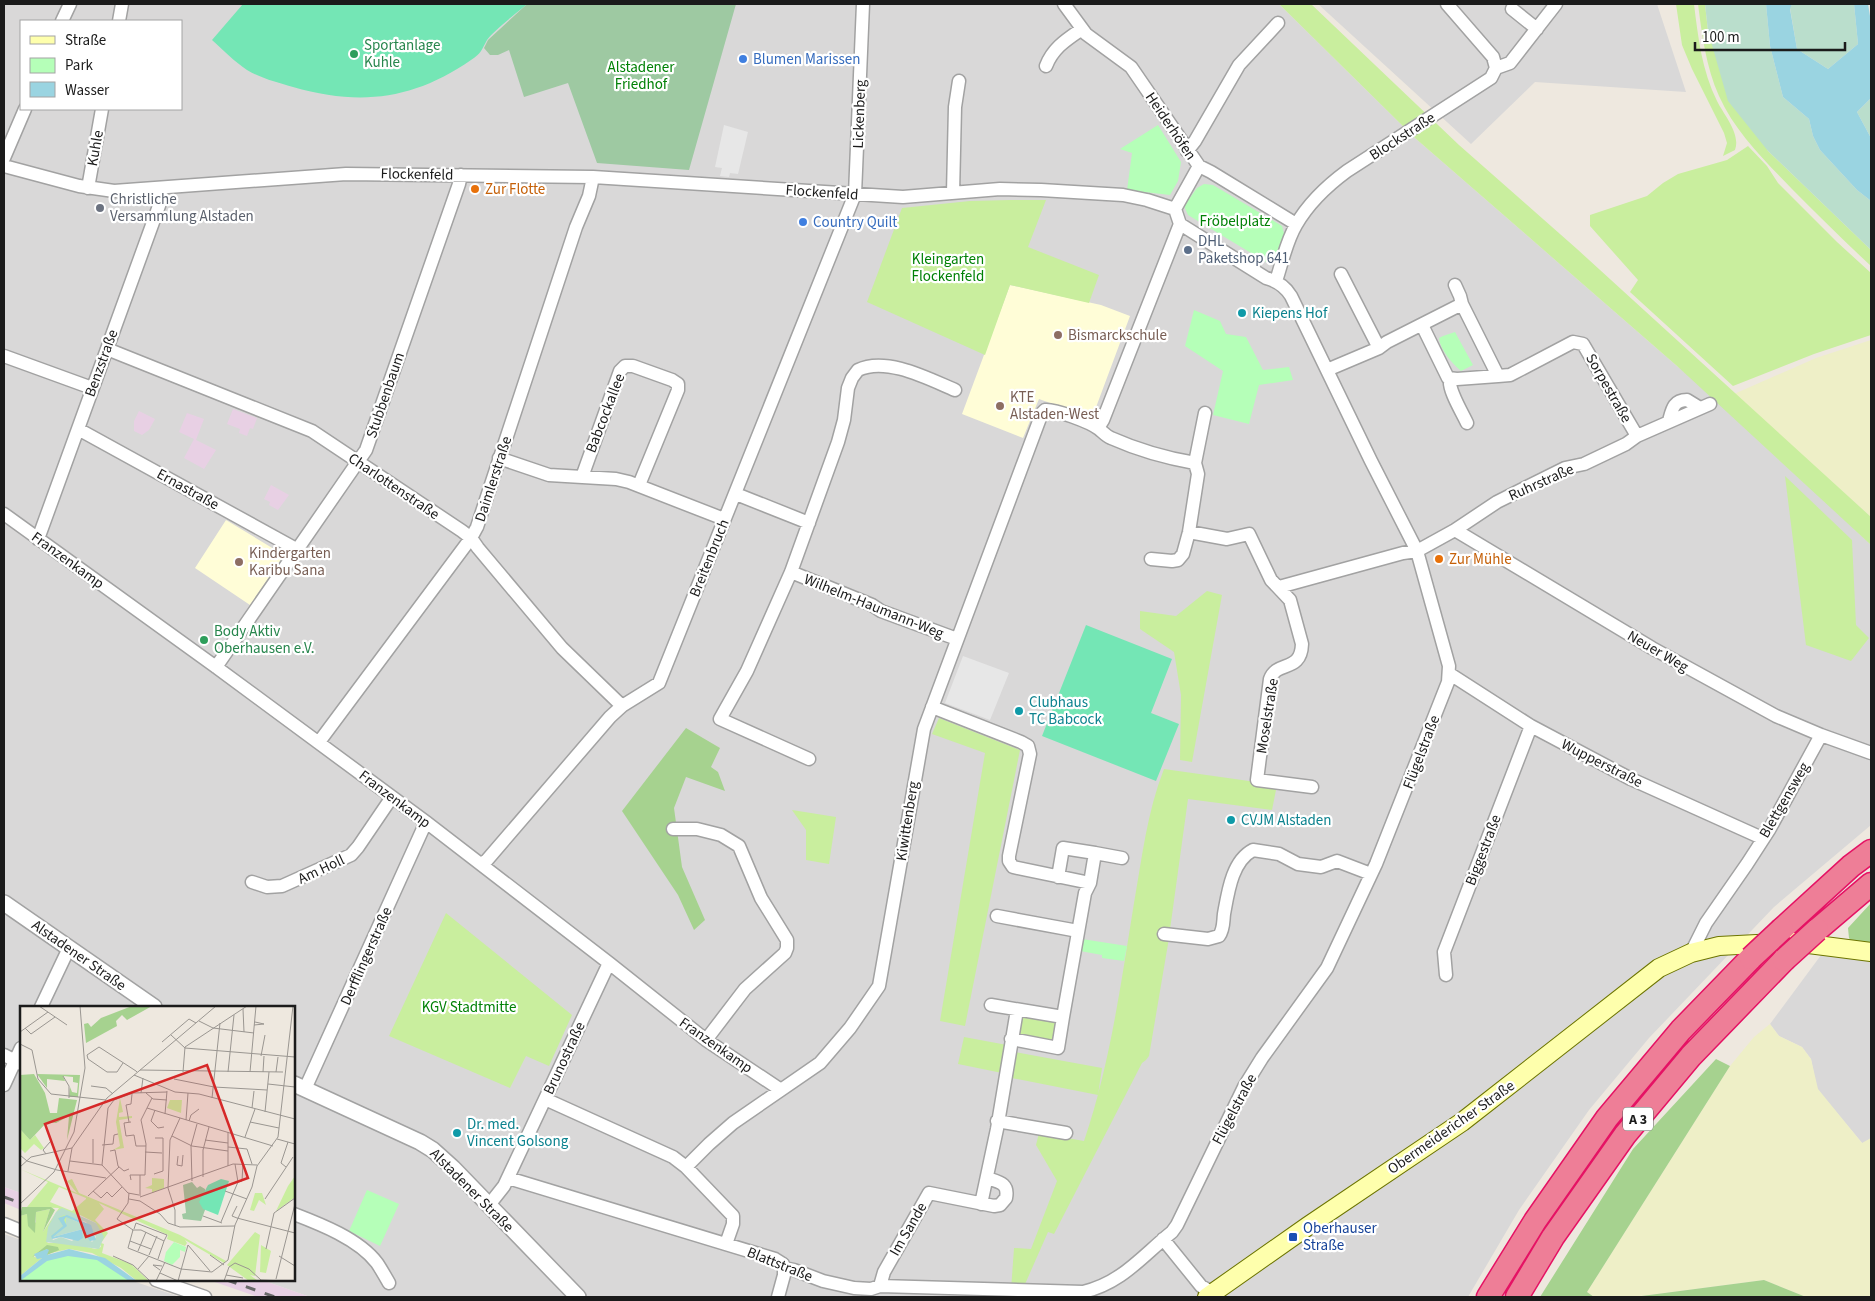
<svg xmlns="http://www.w3.org/2000/svg" width="1875" height="1301" font-family="'Source Sans 3',sans-serif">
<rect width="100%" height="100%" fill="#eee8df"/>
<path fill="#d9d8d8" fill-rule="evenodd" d="M4 4H1279L1415 138 1677 366 1719 400 1871 545V825L1774 907 1649 1038 1589 1110 1519 1210 1468 1297H310L262 1280H294V1007H21V1193L4 1187ZM21 21H181V109H21Z
M1318 4H1657L1686 92 1535 82 1471 144Z
M1827 947 1871 954V1138L1863 1144 1817 1089 1811 1059 1802 1047 1779 1036 1770 1024Z
M4 1234 21 1240V1280H130L180 1297H4Z"/>
<path fill="#e8d0e4" d="M233 409 257 418 253 429 250 428 247 436 239 433 240 429 227 424Z
M139 411 155 419 149 430 142 435 134 431V421Z
M187 413 204 419 196 440 216 450 204 469 184 458 194 439 179 432Z
M271 485 289 495 278 510 269 505 270 502 264 499Z
M4 1187 21 1193V1210L4 1203Z
M209 1280H262L310 1297H258Z"/>
<path fill="#fffdd7" d="M1010 285 1101 305 1130 316 1092 418 1039 399 1023 438 962 414Z
M226 520 284 555 250 605 195 568Z"/>
<path fill="#eeefc7" d="M1871 340V517L1734 394 1816 358Z
M1770 1024 1779 1036 1802 1047 1811 1059 1818 1089 1862 1143 1871 1138V1297H1806L1764 1280 1634 1297H1594L1587 1292 1730 1066 1754 1037Z"/>
<path fill="#c9ee9e" d="M1279 4H1311L1459 145 1577 249 1871 517V545L1677 366 1415 138Z
M1676 4H1694C1698 37 1702 71 1717 101 1724 115 1741 134 1735 150L1723 156 1727 143 1724 133 1692 69 1682 45Z
M1698 4H1705L1708 31 1768 151 1871 250V266C1844 241 1818 215 1792 189 1765 161 1735 132 1719 96 1706 67 1702 35 1698 4Z
M1748 146 1767 166 1778 183 1837 242 1871 273V335L1814 354 1733 386 1630 292 1638 280 1590 226V215L1647 196 1663 183 1678 174 1727 160Z
M1010 200H1046L1028 247 1099 275 1089 303 1010 285 985 355 867 302 902 208 970 201Z
M1785 476 1852 540 1856 625 1869 638 1851 661 1806 645Z
M1207 591 1222 595 1192 762 1180 760 1181 695 1174 652 1140 629V611L1176 616Z
M939 718 1020 750 965 1026 940 1021 985 753 932 734Z
M1164 769 1277 785 1272 810 1188 799 1168 944 1149 1056 1146 1060 1142 1063 1054 1234 1048 1232 1022 1291 1011 1290 1014 1248 1031 1249 1057 1181 1036 1145 1039 1133 1084 1141C1110 1065 1121 983 1134 903 1142 858 1147 812 1164 769Z
M792 810 836 817 829 864 806 860V830Z
M446 913 572 1015 549 1066 526 1056 510 1088 389 1036Z
M1020 1016 1057 1021 1053 1042 1017 1034Z
M964 1037 1007 1045 1002 1073 958 1064Z
M1015 1052 1102 1068 1098 1095 1007 1077Z"/>
<path fill="#a6d28f" d="M686 728 720 748 711 767 718 772 725 791 686 777 674 808 682 867 705 920 694 930 678 895 622 811Z
M1871 903V950L1855 947 1849 938 1848 928Z
M1716 1059 1730 1066 1587 1292 1594 1297H1540L1633 1149Z
M1764 1280 1806 1297H1634Z"/>
<path fill="#badecc" d="M1705 4H1766L1770 46 1783 97 1809 119 1813 136 1820 150 1857 190 1871 201V250L1768 151 1728 101 1708 31Z
M1792 4H1854L1858 44 1828 69 1797 49 1790 8Z
M1871 98V138L1857 112Z"/>
<path fill="#9ec9a2" d="M527 4H736L689 170 597 163 568 83 524 97 509 50 498 55H490L484 48 488 40Z"/>
<path fill="#b5ffb8" d="M1158 125 1181 162 1178 181 1170 195 1127 190 1132 153 1120 149Z
M1204 184 1213 185 1282 226 1285 237 1277 262 1271 265 1188 215 1184 206 1197 188Z
M1194 310 1220 321 1226 334 1246 337 1263 370 1289 367 1293 380 1259 385 1249 424 1213 415 1223 371 1185 346Z
M1455 332 1473 365 1461 371C1452 363 1440 350 1439 338L1443 336Z
M1082 939 1127 946 1124 961 1102 958V955L1080 951Z
M367 1190 399 1204 380 1246 349 1231Z"/>
<path fill="#74e6b5" d="M243 4H527C518 12 493 31 487 40 482 49 481 54 471 60 413 100 360 106 293 87 279 83 260 78 247 70 235 62 223 50 212 40Z
M1086 625 1172 659 1151 713 1179 724 1156 781 1042 736Z"/>
<path fill="#e7e7e7" d="M724 125 748 132 738 174 730 173 729 177 720 176 722 168 715 167Z
M963 656 1009 673 990 720 945 703Z"/>
<path fill="#9ad4e1" d="M1766 4H1792L1790 9 1797 49 1828 69 1858 44 1854 4H1868L1871 22V98L1857 112 1871 138V201L1857 190 1820 150 1813 136 1809 119 1783 97 1770 46Z"/>
<g fill="none" stroke-linecap="round" stroke-linejoin="round">
<defs>
<path id="minor" d="M1064 4 1086 34 1131 67 1199 166 1211 172 1296 224
M1512 9 1537 29
M62 21 70 4
M119 21 122 4
M1046 66C1053 48 1066 40 1082 29
M1496 68 1510 63 1556 4
M1187 151 1195 141 1239 65 1278 23
M4 158 25 109
M4 166 79 186 114 191 346 174 593 177 903 197 1000 189 1041 190 1123 195 1147 200 1175 209
M88 188 102 109
M953 193 955 107 959 81
M1341 274 1379 348
M1276 281C1282 263 1286 242 1296 225 1308 204 1328 185 1347 171L1491 78 1496 68 1493 57 1447 4
M1455 285 1460 296 1462 304
M1422 325 1448 378 1457 379 1498 376
M107 349 312 431 462 531 471 538 478 548 562 648 622 706
M4 356 92 388
M1327 370 1379 348 1387 342 1462 304 1498 376 1510 375 1573 342 1583 344 1637 436
M1450 379C1448 390 1462 412 1467 423
M1669 421C1672 410 1673 400 1687 400L1700 408
M1098 428 1103 420 1180 224 1175 209 1199 166
M78 429 298 550
M499 458 549 475 616 479 629 482 724 519
M582 477 620 371 625 366H633L672 380 678 384V390L639 485
M736 494 809 523
M4 514 216 667 426 822 609 963 706 1040 781 1090
M1455 530 1652 648 1776 716 1821 735 1871 753
M1189 532 1227 539 1249 534 1271 580 1290 600 1302 644C1301 673 1277 660 1270 679L1257 780 1312 787
M38 539 160 203 162 188
M1151 559 1172 561 1178 560 1183 554 1189 532 1198 474 1195 463
M791 572 872 605 881 611 957 639
M1279 587 1403 553 1417 551 1455 530 1497 502 1565 468 1584 464 1626 444 1637 436 1710 404
M216 667 366 450 459 184 461 175
M1450 674 1531 726 1631 779 1762 838
M932 707 1021 742 1028 746 1030 754 1009 856V861L1013 867 1090 883 1085 893 1063 1017 991 1005
M319 742 471 538 477 527 576 227 589 196 593 177
M809 759 720 719 747 671 791 572 838 442 844 420 848 388 852 378 858 370C886 356 929 379 955 390
M673 829H697L721 835 739 846 761 898 787 940V948L785 953 745 989 706 1040
M1095 853 1122 858
M481 864 487 860 610 717 622 706 659 683 855 194 863 4
M1058 877 1063 848 1095 853 1090 883
M252 882 267 887 282 886 351 855 358 847 392 797
M997 916 1078 931
M1164 934 1208 939 1219 936C1224 929 1223 922 1224 914 1228 892 1232 861 1253 850L1279 854 1298 864 1321 867 1337 861 1371 874
M1691 953 1706 923 1747 864 1769 830 1821 735
M1446 975 1444 952 1531 726
M41 1007 69 948
M1011 1039 1058 1048 1063 1017
M4 1055 21 1064
M4 1085 21 1048
M305 1089 426 822
M545 1099 673 1157 686 1167 733 1216V1224L726 1244
M997 1121 1066 1133
M686 1167 709 1144 733 1123 820 1063 850 1028 879 986 924 729 1042 413 1045 410C1055 409 1090 422 1099 429 1103 432 1106 436 1111 438 1138 450 1166 458 1195 463L1205 413
M508 1178 775 1259 783 1264 784 1268
M981 1204 997 1129 1017 1010
M489 1205 504 1186 609 963
M294 1214C320 1224 359 1239 377 1263 381 1269 385 1276 389 1283
M4 1224 21 1231
M1163 1239 1201 1286 1213 1293
M784 1268 794 1270 823 1281 854 1288 871 1289 880 1286 1083 1292C1122 1283 1142 1256 1172 1232L1177 1225 1244 1087 1262 1058 1327 968 1376 864 1448 682 1449 666 1417 551 1371 461 1291 296C1285 286 1277 281 1266 278L1180 224
M156 1280 205 1297
M880 1286 884 1272 929 1193 994 1206 1000 1205 1006 1198C1009 1183 999 1182 987 1178
M778 1297 784 1275V1268"/>
<path id="tertiary" d="M4 903 154 1007
M294 1084 420 1142 433 1150 453 1168 578 1297"/>
<path id="secondary" d="M1207 1297 1308 1226 1462 1122 1659 968 1691 953 1719 946 1793 942 1871 952"/>
<path id="motorway" d="M1782 929 1851 866 1871 851
M1817 930 1871 884
M1488 1297 1535 1221 1607 1118 1681 1030 1751 958
M1517 1297 1553 1237 1625 1135 1691 1056 1784 960"/>
</defs>
<use href="#minor" stroke="#a2a2a2" stroke-width="15"/>
<use href="#tertiary" stroke="#a2a2a2" stroke-width="18"/>
<use href="#secondary" stroke="#6c7400" stroke-width="20"/>
<use href="#motorway" stroke="#e51264" stroke-width="25"/>
<use href="#minor" stroke="#fff" stroke-width="12"/>
<use href="#tertiary" stroke="#fff" stroke-width="15"/>
<use href="#secondary" stroke="#feffac" stroke-width="18"/>
<use href="#motorway" stroke="#ee7e97" stroke-width="22"/>
<path stroke="#696969" stroke-width="3" stroke-dasharray="10 10" stroke-linecap="butt" d="M4 1197 21 1203
M227 1280 275 1297"/>
<defs>
<path id="motorway-bridge" d="M1751 958 1782 929
M1784 960 1817 930"/>
</defs>
<use href="#motorway-bridge" stroke="#e51264" stroke-width="25" stroke-linecap="butt"/>
<use href="#motorway-bridge" stroke="#ee7e97" stroke-width="22"/>
</g>
<g fill="#2e9e5b" stroke="#fff" stroke-width="2">
<circle cx="354" cy="54" r="5"/>
<circle cx="204" cy="640" r="5"/>
</g>
<g fill="#3f7fe0" stroke="#fff" stroke-width="2">
<circle cx="743" cy="59" r="5"/>
<circle cx="803" cy="222" r="5"/>
</g>
<g fill="#e8710a" stroke="#fff" stroke-width="2">
<circle cx="475" cy="189" r="5"/>
<circle cx="1439" cy="559" r="5"/>
</g>
<circle fill="#6b7280" stroke="#fff" stroke-width="2" cx="100" cy="208" r="5"/>
<circle fill="#5c6f8a" stroke="#fff" stroke-width="2" cx="1188" cy="250" r="5"/>
<g fill="#0f9aa8" stroke="#fff" stroke-width="2">
<circle cx="1242" cy="313" r="5"/>
<circle cx="1019" cy="711" r="5"/>
<circle cx="1231" cy="820" r="5"/>
<circle cx="457" cy="1133" r="5"/>
</g>
<g fill="#8d6e63" stroke="#fff" stroke-width="2">
<circle cx="1058" cy="335" r="5"/>
<circle cx="1000" cy="406" r="5"/>
<circle cx="239" cy="562" r="5"/>
</g>
<rect fill="#1a4fb4" stroke="#fff" stroke-width="2" x="1288" y="1232" width="10" height="10" rx="2.5"/>
<g text-anchor="middle" stroke-width="4.5" stroke-linejoin="round" paint-order="stroke">
<rect fill="#fff" stroke="#5f5f5f" stroke-width="1" x="1623" y="1107.5" width="30" height="23" rx="4"/>
<g font-size="14" font-weight="bold" fill="#1b1b1b">
<text x="1638" y="1124">A 3</text>
</g>
<g font-size="15" fill="#27864d" stroke="#fff" text-anchor="start">
<text x="364" y="50">Sportanlage<tspan x="364" dy="17">Kuhle</tspan></text>
<text x="214" y="636">Body Aktiv<tspan x="214" dy="17">Oberhausen e.V.</tspan></text>
</g>
<g font-size="15" fill="#366cbe" stroke="#fff" text-anchor="start">
<text x="753" y="64">Blumen Marissen</text>
<text x="813" y="227">Country Quilt</text>
</g>
<g font-size="15" fill="#018106" stroke="#fff">
<text x="641" y="72">Alstadener<tspan x="641" dy="17">Friedhof</tspan></text>
<text x="1235" y="226">Fröbelplatz</text>
<text x="948" y="264">Kleingarten<tspan x="948" dy="17">Flockenfeld</tspan></text>
<text x="469" y="1012">KGV Stadtmitte</text>
</g>
<g font-size="15" fill="#1b1b1b" stroke="#fff">
<text transform="translate(859 114) rotate(-88)" y="5">Lickenberg</text>
<text transform="translate(1171 126) rotate(56)" y="5">Heiderhöfen</text>
<text transform="translate(1402 136) rotate(-33)" y="5">Blockstraße</text>
<text transform="translate(95 148) rotate(-80)" y="5">Kuhle</text>
<text transform="translate(417 174) rotate(1)" y="5">Flockenfeld</text>
<text transform="translate(822 192) rotate(4)" y="5">Flockenfeld</text>
<text transform="translate(101 363) rotate(-70)" y="5">Benzstraße</text>
<text transform="translate(1609 388) rotate(60)" y="5">Sorpestraße</text>
<text transform="translate(385 395) rotate(-71)" y="5">Stubbenbaum</text>
<text transform="translate(605 413) rotate(-69)" y="5">Babcockallee</text>
<text transform="translate(493 479) rotate(-72)" y="5">Daimlerstraße</text>
<text transform="translate(1541 482) rotate(-24)" y="5">Ruhrstraße</text>
<text transform="translate(394 486) rotate(34)" y="5">Charlottenstraße</text>
<text transform="translate(188 489) rotate(29)" y="5">Ernastraße</text>
<text transform="translate(709 558) rotate(-68)" y="5">Breitenbruch</text>
<text transform="translate(68 560) rotate(36)" y="5">Franzenkamp</text>
<text transform="translate(874 606) rotate(22)" y="5">Wilhelm-Haumann-Weg</text>
<text transform="translate(1658 651) rotate(30)" y="5">Neuer Weg</text>
<text transform="translate(1267 716) rotate(-81)" y="5">Moselstraße</text>
<text transform="translate(1421 752) rotate(-69)" y="5">Flügelstraße</text>
<text transform="translate(1602 763) rotate(27)" y="5">Wupperstraße</text>
<text transform="translate(395 799) rotate(37)" y="5">Franzenkamp</text>
<text transform="translate(1784 800) rotate(-60)" y="5">Blettgensweg</text>
<text transform="translate(907 821) rotate(-81)" y="5">Kiwittenberg</text>
<text transform="translate(1483 850) rotate(-69)" y="5">Biggestraße</text>
<text transform="translate(321 869) rotate(-25)" y="5">Am Holl</text>
<text transform="translate(79 955) rotate(35)" y="5">Alstadener Straße</text>
<text transform="translate(366 956) rotate(-66)" y="5">Derfflingerstraße</text>
<text transform="translate(716 1045) rotate(35)" y="5">Franzenkamp</text>
<text transform="translate(564 1058) rotate(-65)" y="5">Brunostraße</text>
<text transform="translate(1234 1109) rotate(-62)" y="5">Flügelstraße</text>
<text transform="translate(1451 1127) rotate(-35)" y="5">Obermeidericher Straße</text>
<text transform="translate(472 1190) rotate(45)" y="5">Alstadener Straße</text>
<text transform="translate(908 1229) rotate(-60)" y="5">Im Sande</text>
<text transform="translate(780 1264) rotate(22)" y="5">Blattstraße</text>
</g>
<g font-size="15" fill="#c56008" stroke="#fff" text-anchor="start">
<text x="485" y="194">Zur Flotte</text>
<text x="1449" y="564">Zur Mühle</text>
</g>
<g font-size="15" fill="#5b616d" stroke="#fff" text-anchor="start">
<text x="110" y="204">Christliche<tspan x="110" dy="17">Versammlung Alstaden</tspan></text>
</g>
<g font-size="15" fill="#4e5e75" stroke="#fff" text-anchor="start">
<text x="1198" y="246">DHL<tspan x="1198" dy="17">Paketshop 641</tspan></text>
</g>
<g font-size="15" fill="#0d838f" stroke="#fff" text-anchor="start">
<text x="1252" y="318">Kiepens Hof</text>
<text x="1029" y="707">Clubhaus<tspan x="1029" dy="17">TC Babcock</tspan></text>
<text x="1241" y="825">CVJM Alstaden</text>
<text x="467" y="1129">Dr. med.<tspan x="467" dy="17">Vincent Golsong</tspan></text>
</g>
<g font-size="15" fill="#785e54" stroke="#fff" text-anchor="start">
<text x="1068" y="340">Bismarckschule</text>
<text x="1010" y="402">KTE<tspan x="1010" dy="17">Alstaden-West</tspan></text>
<text x="249" y="558">Kindergarten<tspan x="249" dy="17">Karibu Sana</tspan></text>
</g>
<g font-size="15" fill="#164399" stroke="#fff" text-anchor="start">
<text x="1303" y="1233">Oberhauser<tspan x="1303" dy="17">Straße</tspan></text>
</g>
</g>
<g transform="translate(20 1006)">
<rect width="275" height="275" fill="#eee8df"/>
<path d="M100 92 103 106 99 107V111L112 110V112L99 114 104 142 93 144 100 140 96 116ZM150 94H162L161 107 147 102ZM0 123 10 134 15 129 24 142 21 144 14 138 5 147 0 142ZM0 163 57 187 47 175 52 173 59 187 160 229 206 255 204 257 165 234 167 237 165 240 147 233 148 229 79 197 84 203 75 214 88 227 81 237 84 238 82 247 111 258 129 275H117L101 262 72 247 49 243 26 248 27 243 15 248 14 251 22 252 0 270V210L7 208 16 217V206L30 203 23 226 39 202 7 201 28 176ZM39 181 66 192V193L52 205 30 196ZM58 208 76 217 81 241 75 243 52 237H27ZM275 170 274 192 256 205 268 180ZM132 172 144 173V182L132 187V183L125 182 132 179ZM235 187H242L246 199 239 194 234 205 230 204ZM235 226 240 229 235 270 230 269 238 275H229L207 259ZM241 239 251 245 246 267 240 266Z" fill="#c9ee9e" fill-rule="evenodd"/>
<path d="M112 0H132L107 14 102 9 96 15 97 20 66 37 64 18 68 17 71 21 81 12ZM14 68 25 87 30 107H37L39 92 57 94 47 134 49 110 36 117 27 116 10 134 0 123V69ZM17 68 60 69 58 91H49L50 81 52 86 57 87 58 77 53 76V71L43 70 45 75 27 73V82ZM2 201H31L35 204 23 226 30 203 16 206 15 227 8 220 7 208 0 210ZM27 239 38 241 39 244 27 249V243L12 251Z" fill="#a6d28f"/>
<path d="M42 202 76 217 84 231 79 243 26 236 28 221 36 206ZM44 209 66 216 76 231 72 236 62 225 52 235 41 231 33 234 31 230 43 220 38 212ZM46 211 60 217 64 220 63 223 33 231 46 220Z" fill="#badecc" fill-rule="evenodd"/>
<path d="M172 176 177 182 180 180 185 183V204L181 215 163 213 162 208 166 207 163 179Z" fill="#9ec9a2"/>
<path d="M154 236 166 241 165 246 160 244V251L152 259 144 255 146 246ZM36 249 74 250 113 275H1L7 266Z" fill="#b5ffb8"/>
<path d="M201 173 209 175 198 209 183 203 179 196 188 179Z" fill="#74e6b5"/>
<path d="M47 209 71 219 76 234 70 235 62 225 63 232 58 235 41 231 32 233 31 230 43 220 38 212ZM46 211 60 217 63 223 33 231 47 220 44 214ZM27 243 29 244 27 249 49 243 85 252 117 275H109L77 254 48 250 27 255 0 275V270L22 252 17 253 14 248Z" fill="#9ad4e1" fill-rule="evenodd"/>
<path fill="none" stroke="#9a9691" stroke-width="1" d="M19 0 47 19M223 3 224 26M179 15 193 22 234 27M234 19 244 18 235 16M5 22 11 28 35 11M0 26 28 6M151 29 165 42 275 51M142 36 169 13 176 17M0 38 12 44 18 73 31 88 86 94M241 50 245 29M103 57 97 66H87L68 53 67 49 79 41 116 65 117 66M120 64 263 66M163 66 165 41 227 0M208 66 214 9M230 66 236 0M243 66 244 50M256 66 258 51M114 69 155 86 179 88 275 113M43 70 49 80V92M154 73 194 81 247 84M248 78 275 81M71 80 86 82 93 88M121 87 123 72M126 87 133 93 147 94M192 92 200 17M106 99 109 116M106 99 111 98 112 88M127 102 253 140M232 102 234 85M135 104 131 115 138 122 144 121M245 106 249 66M145 108 147 85M166 114 168 87M169 115 171 109 179 103M111 116 104 117 106 130 114 129 116 140H126M230 116 259 122M208 126V160M152 130 172 140 208 145M225 131 235 103M73 133V157M257 133 275 138M185 134 208 137M82 139 93 138 94 129 98 128M208 141 227 143 232 158M90 145 95 144 98 160 104 165 109 163M125 146 142 147M26 148 23 144 30 136M0 149 7 155 37 164 86 172M158 150 157 159 162 160 163 149M50 155 82 159M0 161 11 151 52 142 87 92 196 0M266 161 261 157 268 136M48 165 52 142M134 168 143 165V132H135M120 169V190M183 171V144L189 121M111 174 110 169H125L126 138 121 114 132 92M172 175 171 140 177 118M218 176 222 175 223 157M73 185 81 192 87 186 92 191 102 181M205 185 227 193M109 187 108 197 97 213 113 224 108 242 161 263 192 266M119 189 108 187 82 159 88 102 94 94 113 87 147 86M68 190 99 161M120 191 213 158 237 159M109 193 120 195 140 208 148 217 160 221 215 220M245 193 273 151M0 198 34 166 54 126 65 62 60 0M217 200 212 210 217 212M183 210 202 217M217 212 275 227M201 216 218 176 215 158M155 219V204L148 182 150 134 160 112M114 223 116 217 147 229 144 235M112 224H121L144 235 138 253M110 235 131 243M246 243 254 207 275 192M118 245 126 226M129 249 137 230M190 249 204 259M93 250 113 259 130 275M259 250 275 260M118 263 129 250M140 264 133 259 142 260M192 266 208 254 215 219 232 181 237 160 258 131 273 0M140 267 158 275M206 269 223 272M256 273 275 198M136 275 145 256M158 275 168 239 190 265M204 275 209 261 215 257 229 263 241 274 265 275"/>
<path fill="#d62828" fill-opacity="0.15" stroke="#d62828" stroke-width="2.5" d="M187 59 228 172 66 231 25 118Z"/>
<rect width="275" height="275" fill="none" stroke="#1b1b1b" stroke-width="2.5"/>
</g>
<rect width="1875" height="1301" fill="none" stroke="#1b1b1b" stroke-width="10"/>
<rect x="20" y="20" width="162" height="90" fill="#ffffff" stroke="#a4a4a4"/>
<rect x="30" y="36" width="25" height="8" fill="#feffac" stroke="#a4a4a4"/>
<text x="65" y="45" font-size="15" fill="#1b1b1b">Straße</text>
<rect x="30" y="58" width="25" height="15" fill="#b5ffb8" stroke="#a4a4a4"/>
<text x="65" y="70" font-size="15" fill="#1b1b1b">Park</text>
<rect x="30" y="82" width="25" height="15" fill="#9ad4e1" stroke="#a4a4a4"/>
<text x="65" y="95" font-size="15" fill="#1b1b1b">Wasser</text>
<path d="M1695 42v8h150v-8" fill="none" stroke="#1b1b1b" stroke-width="2.5"/>
<text x="1702" y="42" font-size="15" fill="#1b1b1b" stroke="#ffffff" stroke-width="4" paint-order="stroke">100 m</text>
</svg>
